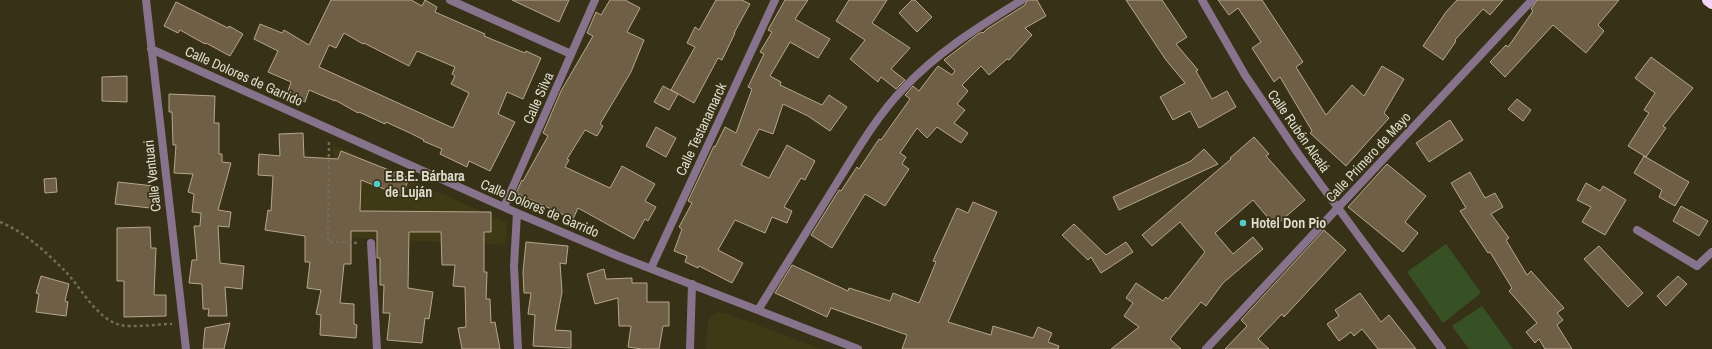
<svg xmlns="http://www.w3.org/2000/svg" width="1712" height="349" font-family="'Archivo Narrow',sans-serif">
<rect width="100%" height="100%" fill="#373217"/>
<path fill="#3f3916" d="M333 145 507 223 505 245 334 237Z
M719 312 725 313 822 349H706L708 320 712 315Z"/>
<path fill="#375125" d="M1446 244 1481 293 1443 323 1407 272Z
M1482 306 1513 349H1469L1452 326Z"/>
<path fill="#6e5f46" stroke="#b7a68b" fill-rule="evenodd" d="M331 0H411L422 6 425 0 437 7 435 12 485 34 484 36 525 53 526 51 541 58 523 99 507 92 498 114 515 122 490 171 469 161 467 167 440 154 442 149 423 141 424 140 410 133 386 122 385 124 359 112 358 113 335 100V101L309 90 305 102 287 94 291 82 268 72 278 51 254 39 260 24 282 33 284 30 309 45ZM344 33 363 44 364 43 409 66 417 51 455 67 452 74 455 76 451 84 469 93 453 128 319 67 329 45 336 48Z
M512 0H569L559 22Z
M610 0H625L640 8 627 32 644 40 631 72 600 124 603 126 597 136 585 130 567 159 569 160 565 167 610 188 622 166 655 184 645 201 656 207 648 221 645 219 634 239 578 208 573 219 516 193 522 180 523 181 548 136 543 133 561 91 593 36 587 33 596 12 601 15Z
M716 0H742L750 4 734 33H735L722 60 718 58 694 103 671 90 695 47 687 43 695 27 699 30Z
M785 0H808L795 19 830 39 818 58 790 42 770 76 781 82 780 85 822 105 829 95 847 107 830 131 808 116 783 104 773 134 759 129 741 165 769 178 787 145 815 161 805 180 801 178 784 207 792 211 787 223 772 217 765 233 735 220 718 250 743 263 732 283 699 266 698 268 685 262 687 256 674 251 682 229 679 227 692 203 688 201 714 146 715 147 725 127 736 133 752 89 748 87 764 54 760 52 772 32 768 30Z
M849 0H887L872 23 910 48 891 69 905 80 896 89 881 77 878 82 850 59 865 40 836 21Z
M912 0H915L932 17 917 32 899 13Z
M1027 0H1037L1046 16 1025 28 1032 35 1009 60 1007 59 989 75 981 66 962 85 968 91 957 104 965 110 954 123 968 133 961 143 937 127 927 138 917 128 900 153 906 157 902 164 909 169 885 206 865 194 832 248 811 235 839 190 841 191 857 167 859 169 879 139 881 140 910 99 905 95 907 93 913 86 919 91 938 66 952 75 955 71 944 60 978 34 982 32 983 33 987 29 1025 5Z
M1126 0H1162L1187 37 1176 44 1198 70 1196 71 1212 99 1227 91 1236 107 1199 128 1190 111 1173 120 1160 97 1185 83 1166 60Z
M1218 0H1262L1303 62 1296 67 1326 115 1352 85 1364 96 1382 66 1404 79 1384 113 1389 118 1346 166 1310 133 1312 131 1280 77 1274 82 1252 48 1261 42 1238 8 1229 15Z
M1457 0H1503L1490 15 1483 9 1455 40 1456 41 1443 60 1423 46 1446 12Z
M1537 0H1619L1598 25 1604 31 1586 53 1553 25 1505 77 1490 62 1506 45 1508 47 1533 11 1531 9Z
M176 2 228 28 229 26 243 34 230 56 206 43 205 44 180 30 178 33 164 26Z
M1651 57 1693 88 1663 126 1666 128 1646 157 1628 146 1649 113 1644 110 1655 93 1635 78Z
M127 76V102L102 101V77Z
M663 86 678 94 669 110 654 102Z
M169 94 215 96 214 123H219V154H222V162L231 163 218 210 231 212 229 227 218 226 220 263 244 266 242 289 225 287 227 316H208L209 309H203L202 284 189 283 192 260H197L194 226H200L201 213 192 212 194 194 188 192 193 174 174 173 176 145H173L172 112H169Z
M1517 99 1531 110 1523 121 1508 109Z
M1450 120 1463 140 1429 162 1416 143Z
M656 127 676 138 666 157 646 146Z
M303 133 304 157 338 159 341 151 409 178 402 196 361 180 360 211 491 212V232H484V272H487L486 299H490L491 323 495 322 500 349H462L458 328 466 327 465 287 453 286 455 265H442L441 232H409L408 288 433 292 429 319 425 318 422 343 387 340 390 313H383L384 285H380V258H377V231H351V264H344L340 303 354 304V324L357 325 356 338 320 335 321 315 316 314 321 290 307 288 310 262H305V236L265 230 268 210 271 211 273 176 258 175 259 154 280 156 279 134Z
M1254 137 1269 154 1266 156 1305 200 1275 226 1253 200 1215 233 1233 254 1253 237 1263 249 1223 283 1206 306 1201 302 1170 339 1181 349H1111L1139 327 1124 316 1133 303 1126 298 1136 283 1163 301 1166 297 1168 299 1205 252 1180 222 1152 246 1142 235 1231 159 1230 158Z
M1204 149 1218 164 1119 210 1113 197 1191 161Z
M1644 156 1689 182 1675 206 1659 197 1662 190 1634 173Z
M1387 164 1426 196 1405 222 1418 233 1403 252 1348 207Z
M1470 172 1485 198 1495 193 1503 207 1491 214 1509 238 1506 240 1527 275 1531 271 1564 308 1557 313 1563 320 1557 325 1572 349H1545L1539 339 1535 343 1526 332 1537 323 1509 291 1512 288 1490 252 1488 253 1460 211 1466 208 1451 183Z
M56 178 57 192 45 193 44 179Z
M118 182 154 186 152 206H149L150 208 115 204Z
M1586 183 1600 191 1603 186 1626 200 1605 235 1582 222 1591 207 1577 200Z
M973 202 997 212 948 322 991 335 993 326 1033 338 1038 327 1052 333 1048 342 1059 346 1058 349H902L907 335 831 308 827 317 775 293 792 265 848 291 849 288 890 301 893 293 919 303 936 262 933 261 957 208 968 213Z
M1681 206 1708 221 1699 236 1673 221Z
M1074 224 1106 255 1126 242 1133 252 1101 273 1091 257 1088 260 1062 235Z
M150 227 151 248H156L154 295H166V316L124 317V281H117V228Z
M1324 230 1346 250 1284 317 1282 314 1258 339 1269 349H1225L1247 326 1241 320Z
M526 242 568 246 566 264 560 263 562 292 555 330 571 331V348L533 346 535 315 528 314 531 293H524L523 272Z
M1599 246 1643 293 1628 307 1584 259Z
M604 269 606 279 632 278V283H647V302H669V326H663L659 349H642L628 347 631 326H619L618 298 595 304 587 274Z
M41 276 69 284 65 301 68 302 66 316 36 312 39 294 36 293Z
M1678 276 1687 284 1666 306 1657 296Z
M1360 293 1381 322 1389 315 1416 349H1378L1362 329 1354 336 1351 332 1339 341 1327 324 1339 316 1335 310Z
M230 323 224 349H203L205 328Z"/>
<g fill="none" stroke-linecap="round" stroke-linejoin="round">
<path stroke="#716d56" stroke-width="2.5" stroke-dasharray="3 3" stroke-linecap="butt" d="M329 142 328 242 360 243
M0 222C25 232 47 253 66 272 82 289 96 318 120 325 134 328 157 324 172 324"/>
<path stroke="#87738c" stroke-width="8" d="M1637 230 1697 266 1712 252"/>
<path stroke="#87738c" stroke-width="8" d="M146 0 186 349
M450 0 571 54
M1202 0 1245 75 1299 155 1442 349
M151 49 517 213 618 256 858 349
M504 207 595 0
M517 213 514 266 518 349
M371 243 377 349
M651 268 775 0
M758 310C785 267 811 224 838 181 858 149 877 116 903 89 937 52 980 26 1022 0
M690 349 692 284
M1206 349 1532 0"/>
<path stroke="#f4d5fa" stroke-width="12" d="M1708 0 1712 3"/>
</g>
<g fill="#53cdca" stroke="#373217" stroke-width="1.5">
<circle cx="377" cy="184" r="4"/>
<circle cx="1243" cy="223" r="4"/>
</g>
<g text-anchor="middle" stroke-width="3.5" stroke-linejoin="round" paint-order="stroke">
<g font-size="14" fill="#dfddcd" stroke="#373217">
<text transform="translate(244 76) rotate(24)" y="5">Calle Dolores de Garrido</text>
<text transform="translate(538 98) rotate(-66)" y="5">Calle Silva</text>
<text transform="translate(701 129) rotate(-65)" y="5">Calle Testanamarck</text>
<text transform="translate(1299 131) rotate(55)" y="5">Calle Rubén Alcalá</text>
<text transform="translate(1368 157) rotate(-47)" y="5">Calle Primero de Mayo</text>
<text transform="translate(152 176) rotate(-96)" y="5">Calle Ventuari</text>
<text transform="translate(540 208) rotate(23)" y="5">Calle Dolores de Garrido</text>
</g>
<g font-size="14" font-weight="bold" fill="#dfddcd" stroke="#373217" text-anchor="start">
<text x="385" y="181">E.B.E. Bárbara<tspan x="385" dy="16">de Luján</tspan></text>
<text x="1251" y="228">Hotel Don Pio</text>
</g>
</g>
</svg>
